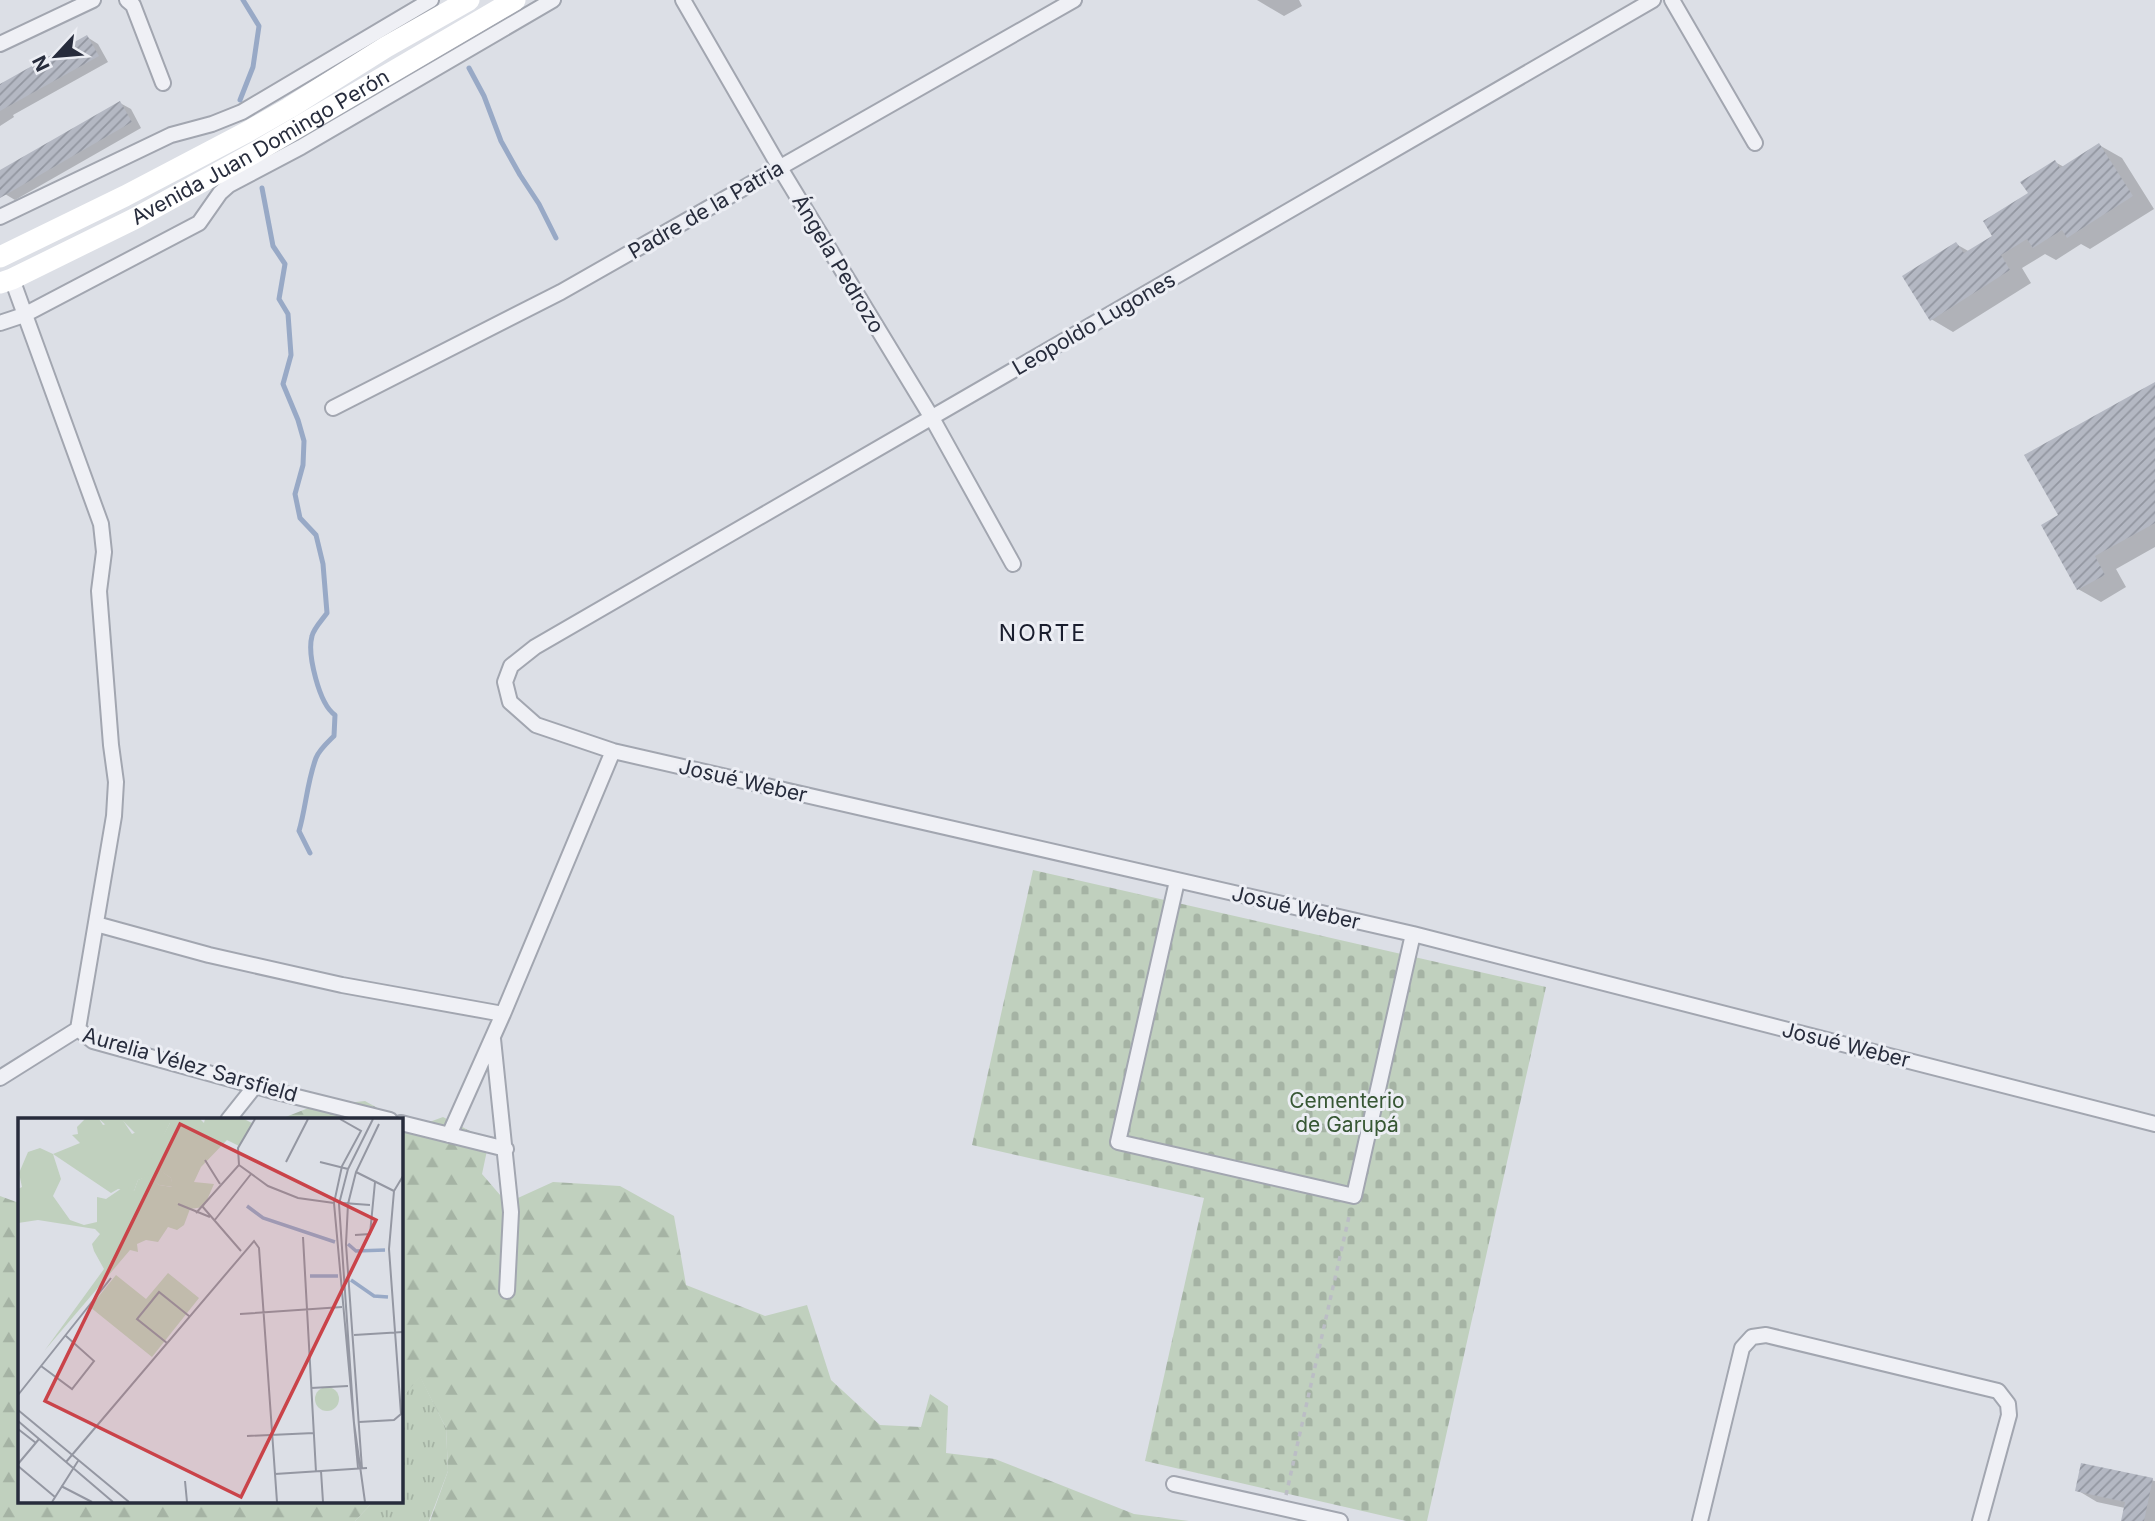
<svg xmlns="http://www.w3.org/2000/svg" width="2155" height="1521" font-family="Inter,sans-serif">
<defs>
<pattern id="grass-tufts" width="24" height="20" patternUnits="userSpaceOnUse" patternTransform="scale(1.75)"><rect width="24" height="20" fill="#c0d0be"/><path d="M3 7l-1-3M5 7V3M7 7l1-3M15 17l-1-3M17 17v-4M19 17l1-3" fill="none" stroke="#a5b3a4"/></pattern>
<pattern id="forest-firs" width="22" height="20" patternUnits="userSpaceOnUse" patternTransform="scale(1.75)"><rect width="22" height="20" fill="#c0d0be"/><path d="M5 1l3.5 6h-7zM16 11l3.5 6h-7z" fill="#a5b3a4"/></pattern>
<pattern id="cemetery-stones" width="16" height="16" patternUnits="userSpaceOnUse" patternTransform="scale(1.75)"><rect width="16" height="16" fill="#c0d0be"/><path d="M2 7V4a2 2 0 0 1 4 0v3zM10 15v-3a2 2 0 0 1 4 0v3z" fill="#a5b3a4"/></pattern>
<pattern id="building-hatch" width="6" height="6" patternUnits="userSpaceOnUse" patternTransform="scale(1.75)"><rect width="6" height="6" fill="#b4b8c3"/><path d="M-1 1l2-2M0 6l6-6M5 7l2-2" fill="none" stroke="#9296a0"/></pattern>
</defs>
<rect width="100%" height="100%" fill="#dcdfe6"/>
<path fill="url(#grass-tufts)" d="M420 1376 446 1428 448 1471 429 1521H355L373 1502H401V1399Z"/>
<path fill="url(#forest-firs)" d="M365 1101 399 1120H278L311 1107Z
M443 1117 489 1141 482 1174 507 1203 553 1182 620 1186 674 1216 686 1285 765 1316 807 1305 831 1380 880 1425 921 1427 930 1394 948 1406 946 1453 995 1459 1134 1514 1189 1521H430L448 1471 446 1428 420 1377 401 1399V1121L413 1128Z
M0 1196 19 1203V1502H373L355 1521H0Z"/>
<path fill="url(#cemetery-stones)" d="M1033 870 1546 987 1427 1521H1406L1145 1461 1204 1198 972 1145Z"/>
<path fill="#0003" d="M1257 0H1299L1302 6 1284 16Z
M87 37 98 44 108 62 13 115 14 117 0 126V88Z
M120 103 131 109 141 128 15 200 5 194 0 186V172Z
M2099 145 2122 158 2154 209 2090 249 2081 244 2056 260 2045 254 2022 268 2031 283 1953 332 1931 319 1956 244 1970 252 1994 236 2055 162 2064 167Z
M2155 384V547L2116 569 2126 587 2101 602 2078 589 2060 516Z
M2082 1465 2155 1481V1521H2122L2125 1508 2097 1502 2077 1490Z"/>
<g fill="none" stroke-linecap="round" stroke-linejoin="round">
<path stroke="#98a9c6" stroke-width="5" d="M469 68 484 96 501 141 520 175 539 204 556 238
M240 100 253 67 259 26 243 0
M262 188 273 246 285 264 279 299 288 314 291 355 283 384 298 420 304 441 303 465 295 494 300 518 316 535 323 564 327 613C322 620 314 628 312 636 307 654 319 704 335 715L334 736C328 742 319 750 316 758 307 782 306 807 299 831L310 853"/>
</g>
<path fill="url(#building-hatch)" d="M87 35 99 56 0 111V84Z
M120 101 132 122 0 198V170Z
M2099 143 2133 196 2067 238 2062 230 2033 248 2027 239 2001 255 2010 270 1930 321 1902 276 1956 242 1964 253 1992 236 1983 221 2028 193 2020 182 2055 160 2060 168Z
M2155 382V523L2095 556 2105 575 2077 590 2041 525 2058 515 2024 455Z
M2081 1463 2153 1478 2144 1521H2121L2125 1502 2075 1491Z"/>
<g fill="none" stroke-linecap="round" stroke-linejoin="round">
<defs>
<path id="minor" d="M127 0 133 5 163 83
M683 0 780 168 932 418 1013 564
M1653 0 535 647 511 666 505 682 510 702 536 725 613 751 1413 934 2155 1124
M1672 0 1755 143
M0 44 93 0
M0 217 171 135 212 124 242 112 431 0
M12 279 101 524 104 552 99 591 111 745 116 782 114 816 78 1029
M0 323 24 315 199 223 220 193 229 185 301 147 553 0
M333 408 561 292 1074 0
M1177 881 1118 1142 1354 1196 1413 934
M96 924 209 955 342 985 503 1014
M493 1039 511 1212 507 1291
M0 1078 78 1029 93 1041 273 1091 390 1120
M228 1120 255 1086
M401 1123 506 1149
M449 1135 503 1014 613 751
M1174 1484 1340 1521
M1700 1521 1742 1348 1752 1337 1766 1335 1998 1391 2008 1404 2009 1415 1980 1521"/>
</defs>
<use href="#minor" stroke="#a2a6b0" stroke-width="18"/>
<path stroke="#bbbdc5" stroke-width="3.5" stroke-dasharray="5 5" stroke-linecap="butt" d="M1286 1495 1350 1212"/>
<use href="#minor" stroke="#eff0f5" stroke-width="14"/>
<g stroke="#fff" stroke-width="21">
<path d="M0 257 125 196 247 132 289 108 386 47 469 0"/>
<path id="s1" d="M0 283 12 279 134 219 254 153 515 0"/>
</g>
</g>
<g text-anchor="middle" stroke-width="6" stroke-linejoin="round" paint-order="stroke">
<g font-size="21" fill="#272c3c" stroke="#eceef4">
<text dy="7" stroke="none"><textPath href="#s1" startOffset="294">Avenida Juan Domingo Perón</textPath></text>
<text transform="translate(706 210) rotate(-30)" y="7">Padre de la Patria</text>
<text transform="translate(838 264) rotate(59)" y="7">Ángela Pedrozo</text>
<text transform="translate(1094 324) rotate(-30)" y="7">Leopoldo Lugones</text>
<text transform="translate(743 781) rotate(13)" y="7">Josué Weber</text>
<text transform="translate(1296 908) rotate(13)" y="7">Josué Weber</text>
<text transform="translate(1846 1045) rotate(14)" y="7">Josué Weber</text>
<text transform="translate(190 1065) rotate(16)" y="7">Aurelia Vélez Sarsfield</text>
</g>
<g font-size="21" fill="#375734" stroke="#eceef4">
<text x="1347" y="1108">Cementerio<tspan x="1347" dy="24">de Garupá</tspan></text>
</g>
<g font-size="23" letter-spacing="2" fill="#191d2d" stroke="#eceef4">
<text x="1043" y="641">NORTE</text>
</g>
</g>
<g transform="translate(18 1118)">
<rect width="385" height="385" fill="#dcdfe6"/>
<path d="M67 1H81L85 7 104 1 114 16 146 2 152 5 136 36 139 50 153 60 155 69 141 67 131 58 120 62 116 73 100 71 93 75 35 36 62 25 54 17 60 16 59 9Z" fill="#c0d0be"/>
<path d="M81 1H182L186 5 187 1H226L234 5 221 28 209 22 183 49 176 64 196 66 186 89 172 91 166 107 159 112 150 109 140 124 128 122 119 126 120 134 112 132 27 232 86 151 76 133 74 126 82 116 77 111 20 102 0 105V71L4 69 1 55 10 34 22 30 35 36 43 61 35 78 52 102 66 107 79 104V79L88 81 107 68 116 73 120 62 131 57 141 67 154 69 153 60 135 48 133 39 152 5H140L123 21 104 2 89 8Z" fill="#c0d0be"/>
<path d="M150 155 181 180 134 239 72 189 98 157 128 181Z" fill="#c0d0be"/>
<path d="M297 281a12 12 0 1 1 24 0a12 12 0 1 1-24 0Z" fill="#c0d0be"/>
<path fill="none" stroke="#98a9c6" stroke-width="3.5" d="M229 88 245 100 317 124M330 126 338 133 367 132M292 158H320M333 162 356 178 370 179"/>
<path fill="none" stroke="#9497a2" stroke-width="2" d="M322 1 343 13 324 48 316 85 340 350M187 42 202 66M268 44 290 1M302 44 330 51M221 47 250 68 280 80 316 85M338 54 376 73M325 85 352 87M160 86 192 99M184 88 223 133M178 95 221 47 220 30 237 1M196 103 233 56M337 117 352 116 357 64M285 119 298 354M222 196 324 189M336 217 385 214M149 225 119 201 141 174 171 198M23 248 54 271 76 243 48 218M293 270 330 268M0 277 93 160M0 292 111 384M0 303 95 384M341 304 376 302 383 296 371 131 376 73 385 58M0 311 18 325M229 318 296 315M48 344 236 123 241 130 259 384M0 346 21 321M0 348 37 379M344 351 328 126 330 86 338 54 361 6M303 353 305 384M257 356 349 350M167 363 169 384M43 368 74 384M34 384 60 343M347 384 336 305 321 86 330 51 355 1"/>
<path fill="#ca4349" fill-opacity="0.15" stroke="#ca4349" stroke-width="3.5" d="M162 6 358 102 223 379 27 283Z"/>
<rect width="385" height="385" fill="none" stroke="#272c3c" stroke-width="3.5"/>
</g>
<g transform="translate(56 56) rotate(244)" stroke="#eceef4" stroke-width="5" paint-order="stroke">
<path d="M0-5L12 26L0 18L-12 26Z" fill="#272c3c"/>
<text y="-10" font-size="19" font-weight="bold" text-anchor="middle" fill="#272c3c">N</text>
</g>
</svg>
